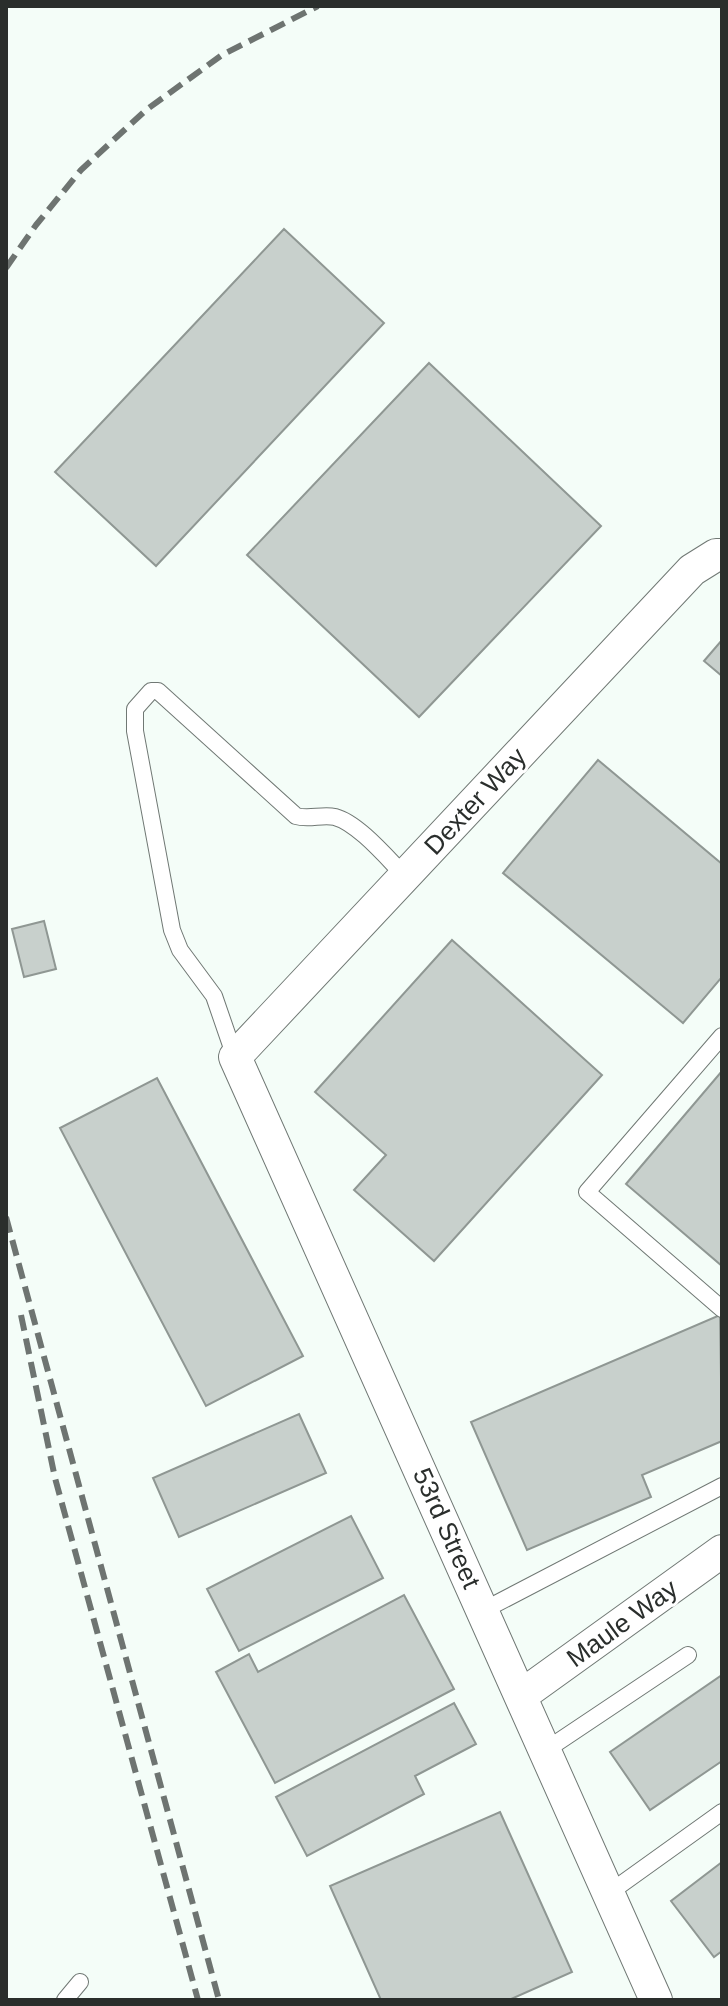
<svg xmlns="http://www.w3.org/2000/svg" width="728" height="2006" font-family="Arial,sans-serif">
<rect width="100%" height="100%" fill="#f4fdf8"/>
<path fill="#c8d0cc" stroke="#8f9793" stroke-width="2" d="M284 229 384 323 156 566 55 472Z
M429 363 601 526 419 717 247 555Z
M722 640V676L704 661Z
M598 760 722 864V977L683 1023 503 873Z
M44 921 56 969 24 977 12 929Z
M452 940 602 1075 434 1261 354 1190 386 1155 315 1092Z
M722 1071V1266L626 1184Z
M157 1078 303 1356 206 1406 60 1128Z
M720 1315 722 1441 642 1475 651 1497 527 1550 471 1422Z
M299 1414 326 1473 179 1537 153 1478Z
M351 1516 383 1578 239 1651 207 1589Z
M404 1595 454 1689 275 1783 216 1672 249 1654 258 1672Z
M722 1675V1761L650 1810 610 1752Z
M454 1703 476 1744 415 1776 424 1794 307 1856 276 1797Z
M500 1812 572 1972 509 2000H381L330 1886Z
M722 1862V1951L714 1957 671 1901Z"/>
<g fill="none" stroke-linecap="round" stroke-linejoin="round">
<defs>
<path id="service" d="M722 1036 587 1192 722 1309
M235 1057 214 996 180 950 172 930 135 731V709L151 691H158L296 816C309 820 322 814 335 817 358 823 388 859 405 876
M484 1610 722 1486
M546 1750 688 1655
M609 1893 722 1812
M65 2000 80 1982"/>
<path id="minor" d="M522 1695 722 1551
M656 2000 235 1057 692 570 716 555H722"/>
</defs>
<use href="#service" stroke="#707874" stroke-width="18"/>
<use href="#minor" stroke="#707874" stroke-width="34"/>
<use href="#service" stroke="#fff" stroke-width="16"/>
<use href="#minor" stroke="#fff" stroke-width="32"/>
<path stroke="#6e7471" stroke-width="6" stroke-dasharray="16 8" stroke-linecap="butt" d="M6 268 36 225 81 170 146 110 222 55 318 6
M6 1217 219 2000
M21 1315 55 1478 198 2000"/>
</g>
<g text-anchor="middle" stroke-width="6" stroke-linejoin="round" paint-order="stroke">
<g font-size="26" fill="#2a2e2c" stroke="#fff">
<text transform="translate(475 801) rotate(-47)" y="9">Dexter Way</text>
<text transform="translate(447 1528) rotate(66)" y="9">53rd Street</text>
<text transform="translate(622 1623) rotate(-36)" y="9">Maule Way</text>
</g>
</g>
<rect width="728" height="2006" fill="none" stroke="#2a2e2c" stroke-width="16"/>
</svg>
